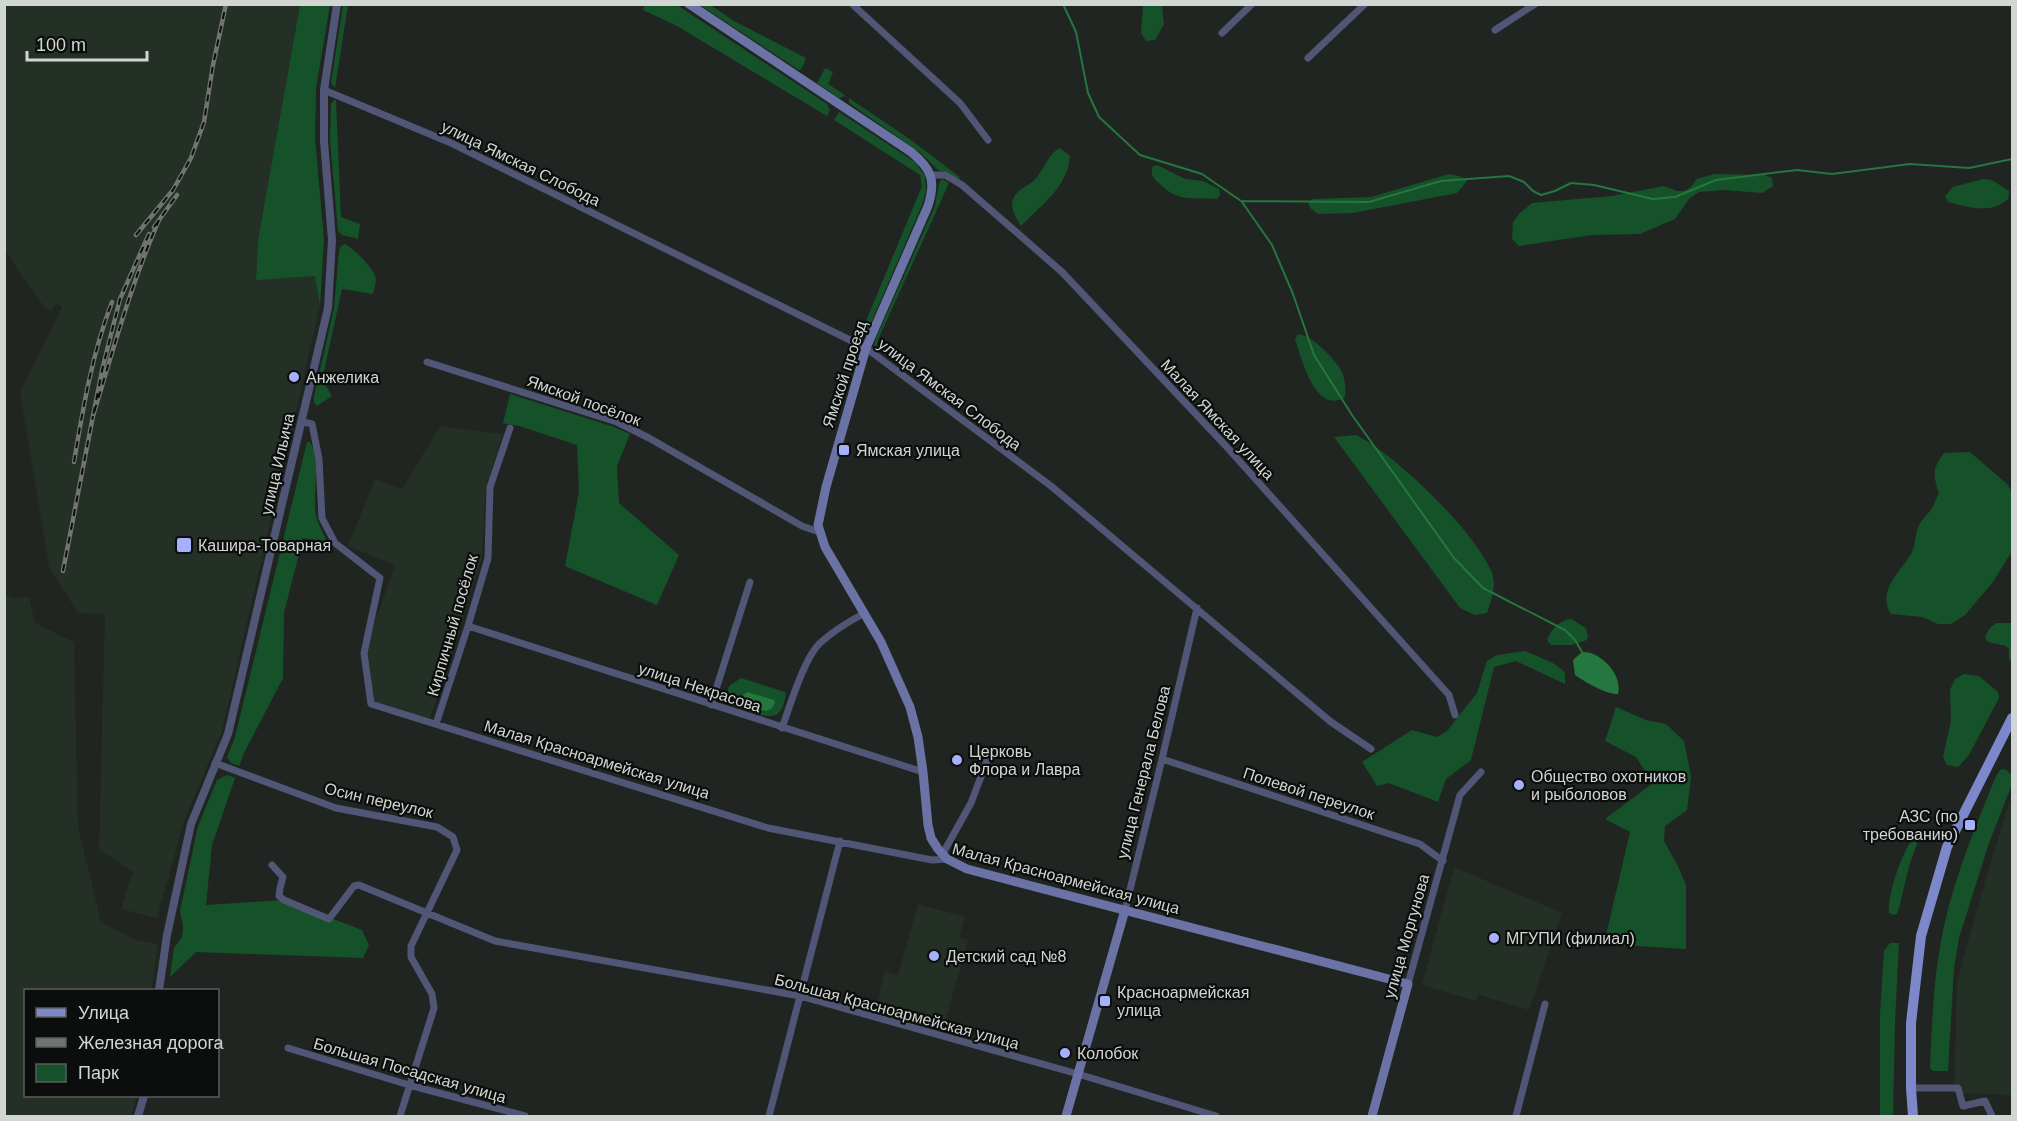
<svg xmlns="http://www.w3.org/2000/svg" width="2017" height="1121" font-family="Helvetica,sans-serif">
<rect width="100%" height="100%" fill="#202521"/>
<path fill="#242f26" d="M4 5H300L258 240 256 279 316 276 320 306 222 731 184 821 157 918 121 909 133 872 99 849 105 614 78 613 49 567 20 393 62 307 56 303 51 311 44 307 5 251Z
M440 426 503 434 486 486 482 558 429 722 371 704 364 653 395 565 348 546 375 479 402 489Z
M4 593 12 598 29 597 35 623 74 642 78 826 101 922 135 940 158 944 151 990H26V1096H137L131 1116H5Z
M2012 793V1095L1954 1093 1957 982 1985 881Z
M1454 867 1562 913 1529 1010 1479 995 1476 1001 1422 985Z
M918 904 965 917 959 938 968 940 945 1022 877 1003 885 971 898 975Z"/>
<path fill="#165229" d="M300 5H330L316 88 315 138 324 239 320 306 315 276 256 280 258 240Z
M343 5H348L335 88 331 83Z
M645 5H677L827 104 830 110 827 116 677 26 643 10Z
M700 5H710L734 21 806 58 802 68 799 70Z
M1143 5H1162L1164 24 1155 40 1146 41 1141 33Z
M825 68 833 72 828 84 845 95 843 97 839 98 817 83Z
M849 98 911 140 961 178 957 179 946 172 938 170 922 154 849 103Z
M334 100H336L341 217 360 224 358 239 342 235 338 231 330 140 331 104Z
M839 112 915 162 925 176 926 191 922 205 867 332 864 337 859 338 922 186 920 175 834 120Z
M1060 148 1070 156C1068 187 1041 205 1021 226 1017 220 1012 211 1012 204 1013 189 1030 187 1037 177 1045 167 1049 153 1060 148Z
M1157 165 1185 179 1203 181 1219 189 1220 195 1217 199C1192 197 1178 203 1159 183 1153 178 1150 174 1153 166Z
M1449 174 1462 177 1467 181 1457 193 1353 213 1318 214 1310 208 1308 202 1313 199 1371 197Z
M1714 174 1765 175 1772 178 1773 186 1762 193 1724 190 1699 192 1689 199 1675 219 1640 234 1592 235 1519 246 1512 239 1513 222 1520 213 1532 203 1612 196 1664 186 1677 191H1684L1690 188 1697 179Z
M942 179 949 183 877 342V349L874 345 876 338 935 206 939 183Z
M1983 179 1992 180 2009 191 2008 199C1991 215 1968 207 1948 202L1945 196 1953 187Z
M345 244C353 248 375 269 376 279 376 283 374 290 373 294L342 289 322 380 332 396 317 406 314 402V397L334 308 339 251 340 247Z
M1298 334C1312 335 1336 360 1342 372 1345 380 1346 389 1345 397 1315 416 1302 358 1295 340Z
M510 394 614 427 630 434 617 466 619 503 679 555 657 605 565 566 579 492 577 445 519 426 503 423Z
M1356 435C1395 454 1476 532 1492 573 1497 586 1491 600 1487 613L1475 615 1460 608 1334 437Z
M307 442H310C322 460 312 495 316 516 318 525 324 534 327 542L303 538 284 613 283 678 244 753 239 766 231 763 227 757 235 737Z
M1970 452 2007 484 2012 492V551L1993 582 1965 615 1951 624H1938L1923 617 1891 614C1876 590 1901 572 1912 552 1916 543 1915 533 1919 525 1922 519 1927 515 1931 510 1934 505 1936 499 1939 493 1933 475 1932 469 1944 453Z
M1571 619 1586 628 1588 637 1587 640 1571 645H1551L1547 640C1551 629 1560 620 1571 619Z
M1996 623H2012V662L2009 659V649L2006 646 1988 642 1985 638 1989 629Z
M1525 651 1553 663 1565 672V684L1516 661 1494 667 1471 760 1446 779 1438 802 1389 783 1377 786 1362 762 1412 730 1437 737 1447 731 1477 693 1487 661 1497 655Z
M1964 674 1979 676 1998 692 1999 698 1969 755 1958 767 1947 765 1943 757 1951 721 1950 690 1955 679Z
M741 678 782 691 786 693C782 722 770 718 748 711 740 708 731 706 725 702L729 686Z
M1616 707 1646 720 1666 724 1684 741 1691 777 1687 810 1665 826 1664 841 1677 864 1686 885V949L1604 944 1630 832 1605 819 1653 783 1636 757 1605 741Z
M2005 769 2012 775 2011 787 1989 843 1959 938 1954 968 1948 1071H1933L1930 1068C1932 1026 1933 983 1941 941 1952 883 1974 830 1996 776L2000 770Z
M227 775 235 778 212 845 206 905 284 900 362 930 369 945 363 958 196 952 170 977 174 948 182 937 183 927 180 911 198 826 217 780Z
M1913 839 1916 840 1917 844 1909 866 1899 908 1897 914 1893 915 1889 913C1887 897 1902 851 1913 839Z
M1890 943H1899L1895 1022 1893 1116H1880V1015L1884 951Z"/>
<path fill="#24773e" d="M1582 652C1601 651 1623 675 1618 694 1607 695 1585 682 1575 675L1573 660Z
M747 692 774 700 775 703 771 709 766 711 749 706 742 701V697Z"/>
<g fill="none" stroke-linecap="round" stroke-linejoin="round">
<path stroke="#24773e" stroke-width="2" d="M1063 4 1076 32 1088 93 1099 117 1140 155 1202 174 1241 201 1369 202 1441 181 1509 176 1524 182 1533 191 1541 195 1555 191 1571 183 1594 185 1653 199 1675 197 1716 180 1797 170 1832 174 1910 164 1969 168 2012 159
M1242 202 1272 245 1293 294 1314 355 1352 415 1454 558 1483 588 1565 630 1575 640 1582 652"/>
<path stroke="#515677" stroke-width="7" d="M852 4 960 103 988 140
M1495 30 1535 4
M1222 33 1252 4
M1308 58 1365 4
M324 90 451 143 866 348 1051 486 1331 722 1371 749
M931 175H945L962 185 1062 272 1225 445 1449 695 1455 715
M427 362 617 422 649 438 802 526 819 532
M303 422 312 424 319 459 322 518 335 543 380 578 364 653 371 704 768 828 932 860 947 859
M468 626 923 772
M711 705 750 582
M436 724 468 626 488 558 490 487 510 428
M782 728C790 706 804 658 820 643 833 631 848 622 863 614
M1162 759 1420 844 1443 861
M215 763 336 808 437 827 453 837 457 850 411 946V957L432 994 434 1008 400 1116
M942 855 971 803 991 750
M272 865 283 877 280 888 279 896 284 900 329 919 354 886 359 885 495 941 800 996 1078 1074 1216 1116
M1125 910 1162 759 1197 608
M1408 984 1460 795 1481 772
M288 1048 409 1085 525 1116
M1911 1088H1958L1963 1106 1985 1101 1992 1116
M769 1116 840 841
M1516 1116 1545 1004"/>
<path stroke="#515677" stroke-width="8" d="M159 990 167 935 191 824 228 734 328 308 332 240 324 141V90L337 4
M138 1116 144 1096"/>
<path stroke="#6a72a6" stroke-width="9" d="M689 4 911 152C932 169 936 181 928 206L866 348 826 487 818 525 825 547 881 642 910 707 918 737 923 772 928 825 931 838 938 849 947 859 967 869 1408 984 1372 1116
M1066 1116 1125 910"/>
<path stroke="#7d88ca" stroke-width="10" d="M1913 1116 1911 1088V1023L1921 936 1947 847 2012 718"/>
<defs>
<path id="rail" d="M154 227 177 195
M149 234 120 299 103 366 93 416C113 350 131 284 159 220
M136 235 173 190 191 158 204 122 213 65 226 4
M74 462C83 408 92 354 112 302
M63 571 93 416"/>
</defs>
<use href="#rail" stroke="#717572" stroke-width="4.5"/>
<use href="#rail" stroke="#0b0e0c" stroke-width="2" stroke-dasharray="7" stroke-linecap="butt"/>
</g>
<g fill="#a5b1fc" stroke="#0b0e0c" stroke-width="2">
<circle cx="294" cy="377" r="6"/>
<rect x="838" y="444" width="12" height="12" rx="3"/>
<rect x="176" y="537" width="16" height="16" rx="3"/>
<circle cx="957" cy="760" r="6"/>
<circle cx="1519" cy="785" r="6"/>
<rect x="1964" y="819" width="12" height="12" rx="3"/>
<circle cx="1494" cy="938" r="6"/>
<circle cx="934" cy="956" r="6"/>
<rect x="1099" y="995" width="12" height="12" rx="3"/>
<circle cx="1065" cy="1053" r="6"/>
</g>
<g text-anchor="middle" stroke-width="4.5" stroke-linejoin="round" paint-order="stroke">
<g font-size="16" fill="#d2d6d3" stroke="#0b0e0c">
<text transform="translate(521 163) rotate(26)" y="6">улица Ямская Слобода</text>
<text transform="translate(844 374) rotate(-72)" y="6">Ямской проезд</text>
<text transform="translate(950 394) rotate(37)" y="6">улица Ямская Слобода</text>
<text transform="translate(584 400) rotate(20)" y="6">Ямской посёлок</text>
<text transform="translate(1218 419) rotate(47)" y="6">Малая Ямская улица</text>
<text transform="translate(277 464) rotate(-77)" y="6">улица Ильича</text>
<text transform="translate(452 625) rotate(-74)" y="6">Кирпичный посёлок</text>
<text transform="translate(700 687) rotate(18)" y="6">улица Некрасова</text>
<text transform="translate(597 759) rotate(17)" y="6">Малая Красноармейская улица</text>
<text transform="translate(1143 772) rotate(-76)" y="6">улица Генерала Белова</text>
<text transform="translate(1309 793) rotate(18)" y="6">Полевой переулок</text>
<text transform="translate(379 800) rotate(13)" y="6">Осин переулок</text>
<text transform="translate(1066 878) rotate(15)" y="6">Малая Красноармейская улица</text>
<text transform="translate(1406 936) rotate(-74)" y="6">улица Моргунова</text>
<text transform="translate(897 1011) rotate(15)" y="6">Большая Красноармейская улица</text>
<text transform="translate(410 1070) rotate(16)" y="6">Большая Посадская улица</text>
</g>
<g font-size="16" fill="#d2d6d3" stroke="#0b0e0c" text-anchor="start">
<text x="306" y="383">Анжелика</text>
<text x="856" y="456">Ямская улица</text>
<text x="198" y="551">Кашира-Товарная</text>
<text x="969" y="757">Церковь<tspan x="969" dy="18">Флора и Лавра</tspan></text>
<text x="1531" y="782">Общество охотников<tspan x="1531" dy="18">и рыболовов</tspan></text>
<text x="1958" y="822" text-anchor="end">АЗС (по<tspan x="1958" dy="18">требованию)</tspan></text>
<text x="1506" y="944">МГУПИ (филиал)</text>
<text x="946" y="962">Детский сад №8</text>
<text x="1117" y="998">Красноармейская<tspan x="1117" dy="18">улица</tspan></text>
<text x="1077" y="1059">Колобок</text>
</g>
</g>
<rect width="2017" height="1121" fill="none" stroke="#d2d6d3" stroke-width="12"/>
<rect x="24" y="989" width="195" height="108" fill="#0b0e0c" stroke="#5b5e5c" stroke-width="1.5"/>
<rect x="36" y="1008" width="30" height="9" fill="#7d88ca" stroke="#5b5e5c" stroke-width="1.5"/>
<text x="78" y="1019" font-size="18" fill="#d2d6d3">Улица</text>
<rect x="36" y="1038" width="30" height="9" fill="#717572" stroke="#5b5e5c" stroke-width="1.5"/>
<text x="78" y="1049" font-size="18" fill="#d2d6d3">Железная дорога</text>
<rect x="36" y="1064" width="30" height="18" fill="#165229" stroke="#5b5e5c" stroke-width="1.5"/>
<text x="78" y="1079" font-size="18" fill="#d2d6d3">Парк</text>
<path d="M27 51v9h120v-9" fill="none" stroke="#d2d6d3" stroke-width="3"/>
<text x="36" y="51" font-size="18" fill="#d2d6d3" stroke="#0b0e0c" stroke-width="4.5" paint-order="stroke">100 m</text>
</svg>
